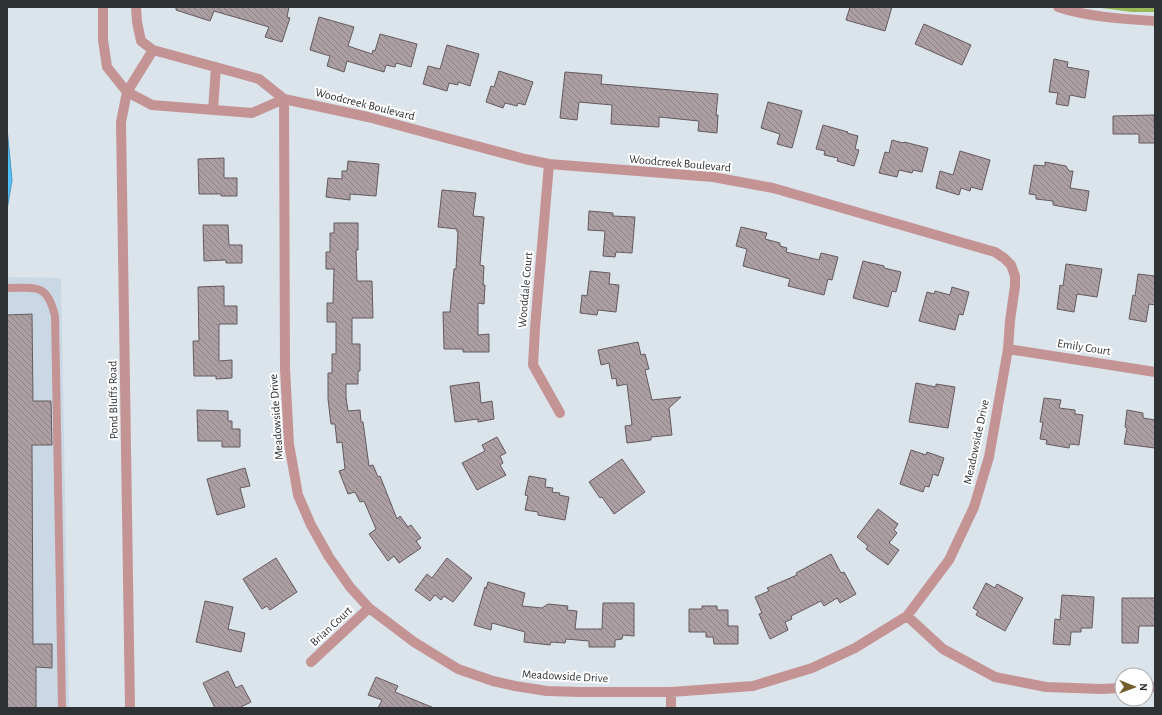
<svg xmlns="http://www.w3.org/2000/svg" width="1162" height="715" font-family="'Alegreya Sans',sans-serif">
<defs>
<pattern id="forest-crowns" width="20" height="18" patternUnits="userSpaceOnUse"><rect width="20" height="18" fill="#9aba5a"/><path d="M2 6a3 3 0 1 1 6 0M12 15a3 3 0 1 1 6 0" fill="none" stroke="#7e984b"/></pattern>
<pattern id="building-back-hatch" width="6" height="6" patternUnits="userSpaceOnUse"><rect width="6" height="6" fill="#ab9fa3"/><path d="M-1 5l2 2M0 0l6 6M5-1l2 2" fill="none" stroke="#8c8286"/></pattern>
</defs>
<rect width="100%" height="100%" fill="#dbe3eb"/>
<path fill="#cad8e5" d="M7 277 61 278 69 708H7Z"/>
<path fill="url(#forest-crowns)" d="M1094 7H1155V12H1132Z"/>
<path fill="#50c2f9" stroke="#4697be" d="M7 128 12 180 7 210Z"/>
<path fill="url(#building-back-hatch)" stroke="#645a5e" d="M176 7H289L287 17 290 18 282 42 265 37 269 27 214 11 210 21 176 10Z
M850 7H892L885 31 846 20Z
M319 17 354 27 348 46 372 54 373 50 375 51 380 34 417 44 411 67 396 63 395 67 386 65 384 72 347 61 344 72 327 66 330 56 310 50Z
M924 24 971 45 962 65 915 44Z
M447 45 479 54 470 86 458 82V85L449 83 447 91 423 84 428 66 440 69Z
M1054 59 1068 62 1067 67 1089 71 1085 98 1070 95 1068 106 1056 104 1058 93 1049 92Z
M499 71 533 82 525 105 518 103 517 106 505 103 503 108 486 102 491 86 494 87Z
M565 72 602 75 601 84 718 94 716 115H718L717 133 698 131 699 121 659 117V127L611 124 612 105 579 102 577 120 560 118Z
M768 102 802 111 792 148 777 144 780 134 761 128Z
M1154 115 1155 143H1139V134H1113V116Z
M823 125 848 132 847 133 858 136 855 149 859 150 854 166 837 161 838 158 824 155 825 151 816 149Z
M892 140 903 143 904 142 928 148 922 172 913 170 912 173 899 170 897 177 879 173 885 152 889 153Z
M960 151 990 160 982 190 971 187 970 191 961 188 959 195 936 188 940 171 953 175Z
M224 158V178H237V196H221V194H199L198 159Z
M348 161 379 164 376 196 350 194V200L326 197 328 178 342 179V171H347Z
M1045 162 1066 166 1069 171H1073L1070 188 1089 191 1086 211 1053 205V201L1036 199V195L1029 194 1034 165 1045 166Z
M442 190 476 193 473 216 484 217 480 265 484 266 483 285H485L484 304 478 303V335L489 334V352H463V349H444L443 312H450L454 269H456L458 232H457V229L438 227Z
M589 211 613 213V216L635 217 632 253 616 252 615 257 603 256 605 231 588 230Z
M334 223H358V250H356L357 281H372L373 318H352V344H360V371H358V384H346V397L348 411 360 410 361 422H363L369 466 373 465 378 477 380 476 397 519 400 516 408 527 411 525 421 538 416 541 421 548 399 563 394 556 388 561 369 534 376 529 364 501 360 502 355 492 348 494 339 471 345 469 342 442 337 443 335 424H331L328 399V373H332V354H336V322H327V303H333L334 269H326V252H330V233H334Z
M203 225H228L229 245H242V263H226V260L204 261Z
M741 227 767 233 765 239 780 243V246L787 248 786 252 819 260 821 253 838 257 832 280 828 279 824 295 788 286 790 279 743 266 747 249 736 246Z
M863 261 884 266V268L901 272 896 292 892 291 888 307 853 298Z
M1066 264 1102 269 1097 297 1077 294 1074 312 1057 309 1060 285 1063 286Z
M590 271 610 273 609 284 619 285 616 312 598 310 597 315 580 313 582 295 587 296Z
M1138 274 1155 276V305L1149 304 1146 322 1129 319 1133 295 1135 296Z
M224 286V306H237V324H219V361L232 360V378L216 379V376H194L193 341H199L198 287Z
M952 287 969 292 963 315 959 314 955 330 919 321 927 292 934 294 935 291 950 295Z
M32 314 33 401H51L52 445H32L33 644H52V668L36 667V708H7V315Z
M638 342 641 355 645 354 649 369 645 370 652 400 681 397 669 408 672 435 651 437V440L627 443 625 426 632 425 627 384 617 386 616 378 612 379 609 363 601 365 598 350Z
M479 382 481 403 492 401 494 419 478 422V419L455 422 450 386Z
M916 383 936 387V384L955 387 948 428 909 422Z
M1044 398 1061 400 1059 408 1075 410V414L1083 415 1079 445 1070 444 1069 448 1046 444 1047 440 1040 439 1043 422H1040Z
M197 410 228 411V421H232V429H240V447H222V441H198Z
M1127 410 1143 413V418L1155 420V448L1124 444 1127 428 1125 427Z
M497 437 506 453 500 456 503 463 500 465 506 475 477 490 462 463 485 451 482 445Z
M911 450 926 455 927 452 944 458 938 476 933 474 929 487 925 486 923 492 900 484Z
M622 459 645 492 614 514 602 497 600 498 589 482Z
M245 468 250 486 240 488 245 507 217 515 207 479Z
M529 476 546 479 545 487 553 488 552 492 560 493 559 495 569 497 565 520 538 515V512L525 510 528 496 525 495Z
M878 509 898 524 894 530 897 533 889 543 899 550 888 565 866 549 868 546 857 537Z
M831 554 841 573 844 572 856 594 840 603 837 598 824 606 821 601 791 616 792 619 785 622 788 630 770 639 759 614 762 613 755 597 769 591 767 588 797 575 796 573Z
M276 558 297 592 270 610 267 606 262 609 243 579Z
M447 558 472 578 453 602 444 596 441 600 435 595 430 601 415 590 427 574 432 578Z
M488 582 525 593 522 606 542 608 548 604 568 606 567 610 577 611 575 629H602L603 603H634V636L623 635 622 639 615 640V647H589V641L566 639 565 643 551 642 550 645 524 642 525 632 492 623 491 630 474 625 485 587 486 589Z
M986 583 995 588 997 584 1023 598 1005 631 976 615 978 611 973 608Z
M1062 595 1094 597 1092 628H1081V632H1071L1070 645 1053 644 1055 619 1060 620Z
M1122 598H1155V626H1139L1138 643H1122Z
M205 601 233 607 228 629 245 633 241 652 196 642Z
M702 606H717V610H728V626H738V644H714L713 637H706V632H689V609H702Z
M228 671 236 688 242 685 251 702 239 708H215L203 683Z
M376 677 398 686 395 692 434 708H378L382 700 368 695Z"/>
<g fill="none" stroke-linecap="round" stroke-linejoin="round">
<path stroke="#c49495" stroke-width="8" d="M7 288C37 288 47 283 55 316L62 708"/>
<path stroke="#c49495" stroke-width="10" d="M103 7V40L107 67 127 92 152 105 252 113 284 99
M136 7 137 22 141 41 153 50 259 79 284 99 368 117 525 159 549 164 713 177 773 188 995 252 1004 258 1011 265 1015 276V286L1010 321 1008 349 989 457 974 507 949 560 907 616 855 648 812 668 753 686 671 692H581L547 691 515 686 493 681 458 669 414 642 369 608 350 587 329 557 311 525 298 495 289 444 285 369 284 99
M1058 7C1088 17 1123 19 1155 21
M213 110 216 67
M549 164 535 328 533 365 560 413
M1008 349 1155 372
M907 616 943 649 995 677 1046 687 1101 689 1122 688
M311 662 369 608
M1146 688 1155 687
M130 708 121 122 127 92 153 50
M671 708V692"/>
</g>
<g text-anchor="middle" stroke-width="4" stroke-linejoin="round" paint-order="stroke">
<g font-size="12" fill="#2f3235" stroke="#fff">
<text transform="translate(365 104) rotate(14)" y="4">Woodcreek Boulevard</text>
<text transform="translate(680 163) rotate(5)" y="4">Woodcreek Boulevard</text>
<text transform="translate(525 290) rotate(-85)" y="4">Wooddale Court</text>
<text transform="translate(1084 347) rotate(9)" y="4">Emily Court</text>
<text transform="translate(113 400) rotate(-91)" y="4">Pond Bluffs Road</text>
<text transform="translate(276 417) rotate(-94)" y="4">Meadowside Drive</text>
<text transform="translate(976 442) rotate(-78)" y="4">Meadowside Drive</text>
<text transform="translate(331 626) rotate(-43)" y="4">Brian Court</text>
<text transform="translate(565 676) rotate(3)" y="4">Meadowside Drive</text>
</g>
</g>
<rect width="1162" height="715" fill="none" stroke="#2f3235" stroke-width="16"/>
<g transform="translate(1134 687) rotate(91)"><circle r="19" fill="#ffffff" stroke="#acadae"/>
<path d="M0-3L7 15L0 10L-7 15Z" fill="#725e2d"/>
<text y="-6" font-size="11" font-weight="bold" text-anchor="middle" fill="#2f3235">N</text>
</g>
</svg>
